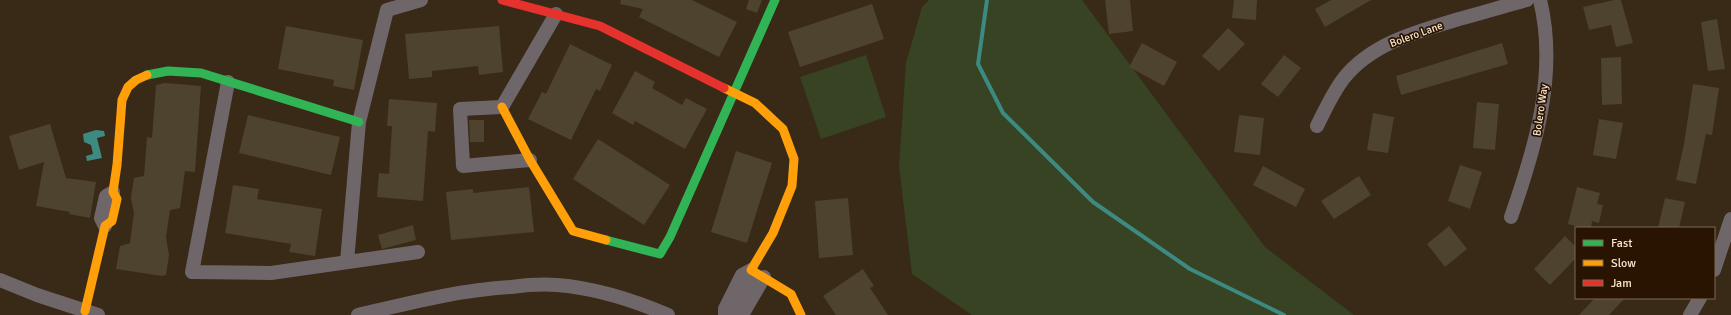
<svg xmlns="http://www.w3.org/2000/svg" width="1731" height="315" font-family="Signika,sans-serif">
<rect width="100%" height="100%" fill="#382a17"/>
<path fill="#374322" d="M929 0H1082L1265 247 1354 315H972L912 274 899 166 906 63 922 7Z
M866 55 886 117 821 139 800 77Z"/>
<path fill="#3d8a82" d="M96 130 104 131 105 136 97 138 102 158 87 161 86 156 93 154 91 145 84 142 83 134Z"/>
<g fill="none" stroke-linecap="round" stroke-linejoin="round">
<path stroke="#3d8a82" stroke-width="4" d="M987 0 978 64 1003 113 1093 202 1190 269 1284 315"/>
</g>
<path fill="#4d432f" d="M621 0H692L737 22 719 57 639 17 643 9 620 4Z
M749 0H762L757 13 746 9Z
M1105 0H1130L1133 31 1109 34Z
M1234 0H1257L1256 20 1232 18Z
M1331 0H1371L1325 27 1315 9Z
M1614 0H1621L1633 43 1616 47 1611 25 1589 30 1583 7Z
M872 4 884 39 800 67 788 32Z
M1717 19 1725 69 1708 71 1701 22Z
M286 26 363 40 354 90 333 86 334 80 278 69Z
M499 26 503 72 479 75 478 66 432 71V77L409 79 405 34Z
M1228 28 1245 44 1219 71 1202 56Z
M1142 43 1177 62 1164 86 1129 67Z
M1502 43 1508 64 1401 95 1396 76Z
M570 44 612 65 600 91 596 89 571 140 528 119 542 92 546 94Z
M1284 55 1301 68 1278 97 1261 84Z
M1621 57 1622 104 1602 105 1601 58Z
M635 71 655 82 652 88 682 105 686 98 707 109 685 149 635 121 633 125 612 113Z
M165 83 201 86 195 172 185 171 180 208 170 210 166 237 169 255 166 275 162 276 116 269 120 246 130 243 134 213 131 198 134 178 144 176 147 137 152 138 156 85Z
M1693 84 1719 88 1712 135 1706 134 1696 184 1676 180 1684 144Z
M389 99 437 103 435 132 428 131 423 201 377 197 379 173 389 174 392 126H387Z
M1477 102 1499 104 1495 150 1473 148Z
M1373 113 1394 117 1388 153 1367 150Z
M248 115 340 137 331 175 239 153Z
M1239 115 1264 118 1260 155 1234 152Z
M1599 119 1623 123 1616 159 1593 155Z
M469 120H484V142H470Z
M50 124 66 178 96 182 90 218 69 214 70 212 36 206 44 162 19 170 9 136Z
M598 139 670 185 644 225 573 179Z
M736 151 772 163 747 243 711 232Z
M1460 165 1482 172 1470 209 1448 201Z
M1263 166 1305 189 1296 207 1253 185Z
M1359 176 1371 195 1334 219 1321 201Z
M233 185 259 189 257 199 322 209 315 256 289 252 291 244 225 233Z
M529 187 534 232 451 240 446 192 473 189V193Z
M1577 187 1600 193 1597 204 1603 205 1599 223 1592 221 1591 228H1583L1568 224Z
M848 198 853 255 819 258 815 201Z
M1665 198 1685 202 1679 228H1658Z
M413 225 416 240 382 249 378 235Z
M1449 226 1467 249 1445 267 1427 244Z
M1565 236 1576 247V258L1550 285 1534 269Z
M863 269 874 286 870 288 888 315H836L823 296Z
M1595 298H1625L1609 315H1579Z"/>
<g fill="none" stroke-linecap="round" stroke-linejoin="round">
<path stroke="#6f666a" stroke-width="14" d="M228 82 192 272 271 273 418 252
M1317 126C1325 110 1333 92 1344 78 1372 43 1419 31 1459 19 1482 13 1504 6 1527 0
M530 160 463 166 460 109 502 107 556 14
M1511 217C1535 149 1558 73 1540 0
M105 226 101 218 106 196 113 192
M347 262 359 122 387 10 421 0
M1714 270 1731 219
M0 280 37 295 98 315
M358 315C409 303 459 290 511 287 526 285 542 284 557 285 595 288 633 300 668 315
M725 315V309L742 275 751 270V279L733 315
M742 315 764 277
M1690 315 1700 298"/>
<path stroke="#30b455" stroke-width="9" d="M147 75 168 71 201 73 359 122
M606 240 660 254 670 237 775 0"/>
<path stroke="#ff9f0a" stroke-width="9" d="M724 88 755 103 783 129 794 159 792 186 773 233 751 270 791 294 801 315
M502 107 530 160 573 231 606 240
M85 311 105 226 112 221 117 199 113 192 117 165 122 100 128 87 136 80 147 75"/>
<path stroke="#e5322d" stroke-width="9" d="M502 0 600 26 724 88"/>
</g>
<g text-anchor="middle" stroke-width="3.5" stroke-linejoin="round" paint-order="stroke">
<g font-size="11" fill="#fce6ce" stroke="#281400">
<text transform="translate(1416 34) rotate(-20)" y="4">Bolero Lane</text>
<text transform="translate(1540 110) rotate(-82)" y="4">Bolero Way</text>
</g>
</g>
<rect x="1575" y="227" width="140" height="72" fill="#281400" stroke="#7d6852"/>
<rect x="1583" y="240" width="20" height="6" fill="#30b455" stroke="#7d6852"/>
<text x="1611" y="247" font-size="12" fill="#fce6ce">Fast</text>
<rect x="1583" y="260" width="20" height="6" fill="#ff9f0a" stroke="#7d6852"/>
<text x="1611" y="267" font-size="12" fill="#fce6ce">Slow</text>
<rect x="1583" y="280" width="20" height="6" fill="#e5322d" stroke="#7d6852"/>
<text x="1611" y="287" font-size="12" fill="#fce6ce">Jam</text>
</svg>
